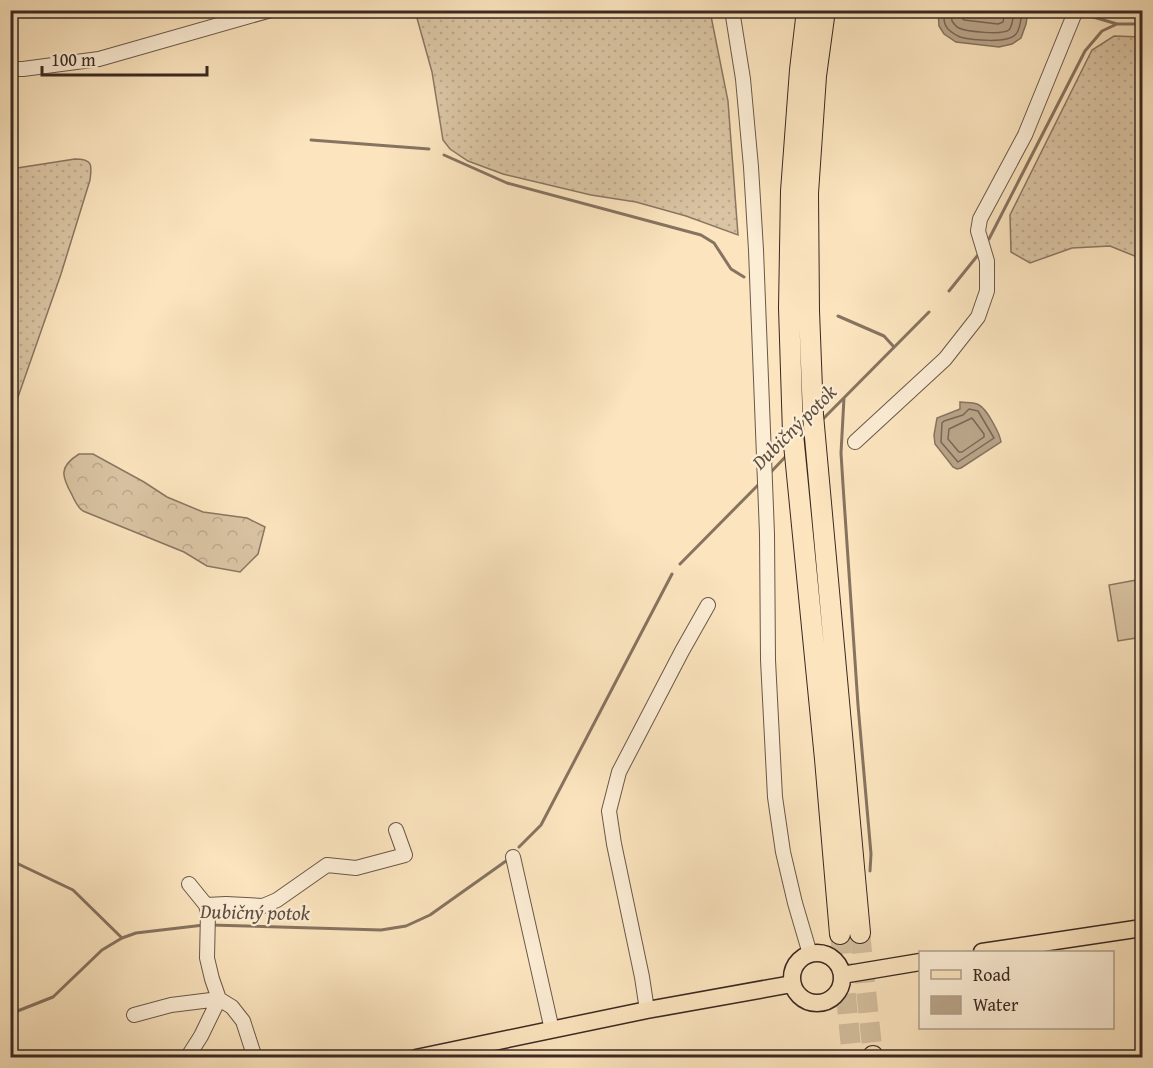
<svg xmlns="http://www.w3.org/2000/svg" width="1153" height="1068" font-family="'Gentium Book Plus',serif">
<defs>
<pattern id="grass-dots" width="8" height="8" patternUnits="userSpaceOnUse" patternTransform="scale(1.5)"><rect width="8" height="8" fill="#dac4a3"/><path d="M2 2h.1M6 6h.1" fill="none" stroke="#bca88c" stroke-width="1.8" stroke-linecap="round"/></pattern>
<pattern id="forest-crowns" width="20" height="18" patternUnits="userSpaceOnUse" patternTransform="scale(1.5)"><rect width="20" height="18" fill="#dac4a3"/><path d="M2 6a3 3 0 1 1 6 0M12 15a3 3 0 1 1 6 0" fill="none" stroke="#bca88c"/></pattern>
</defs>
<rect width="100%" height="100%" fill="#fbe4be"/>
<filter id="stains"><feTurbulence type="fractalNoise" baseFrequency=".00333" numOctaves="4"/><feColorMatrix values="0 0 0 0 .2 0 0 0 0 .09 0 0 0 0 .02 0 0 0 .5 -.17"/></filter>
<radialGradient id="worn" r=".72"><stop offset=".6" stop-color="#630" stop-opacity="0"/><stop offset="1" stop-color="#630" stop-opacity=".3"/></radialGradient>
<path fill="url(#grass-dots)" stroke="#8a7662" stroke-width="1.5" d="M415 11H710L728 101 738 235 686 216 636 202 591 195 503 174 468 161 450 149 443 140 432 72Z
M1114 36 1142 37V259L1110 246 1072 248 1030 263 1011 252 1010 215 1092 50Z
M75 159C93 159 92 165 90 180L61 274 11 417V169Z"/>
<path fill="url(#forest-crowns)" stroke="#8a7662" stroke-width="1.5" d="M79 454H93L144 482 167 497 203 512 247 518 265 527 258 554 240 572 207 566 184 552 83 511C77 507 75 501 72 495 62 477 58 467 79 454Z"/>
<path fill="#dac4a3" stroke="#8a7662" stroke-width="1.5" d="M1142 579V637L1118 641 1109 585Z"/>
<path fill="#b9a489" stroke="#867360" stroke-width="1.5" d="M938 11V10L1028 11 1026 24 1021 38 1012 44 999 47 956 42 944 34 939 26Z
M960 402C966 403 974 402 979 405 987 409 1000 434 1001 442L961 468 957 469 953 467 935 444 934 435 937 418 960 409Z"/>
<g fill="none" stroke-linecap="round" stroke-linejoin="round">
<path stroke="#7a6656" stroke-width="1.5" d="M944 10C944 17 943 24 948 29 951 32 956 35 960 37 972 40 1008 44 1016 34 1021 28 1021 18 1022 10
M951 10 952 21C954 24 956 27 959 28 967 32 1003 35 1009 30 1013 25 1013 16 1014 10
M960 10 961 17 964 20 998 24 1003 22 1005 10
M969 409 978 411 994 438 958 462 941 442 942 423 944 421 963 415Z
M972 418 984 434V437L962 452H959L948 439 949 429Z"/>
<path stroke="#867360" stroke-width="3" d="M1090 16 1117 24
M311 140 429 149
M444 155 507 183 701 235 714 243 731 269 744 277
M989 239 1085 51 1102 31 1117 24H1142
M949 291 978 255
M838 316 884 336 894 347
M844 398 841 453 843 485 858 705 871 854 870 871
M820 422 929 312
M770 473 788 454
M680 564 761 482
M519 847 541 825 672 574
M10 860 73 890 122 938
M210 925 381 930 406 926 430 915 506 861
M10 1014 53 997 102 950 122 938 136 933 204 925"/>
<path stroke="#d4bf9f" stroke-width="20" stroke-dasharray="20 10" stroke-linecap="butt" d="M860 933 873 1056
M840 934 852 1058"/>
<defs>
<path id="minor" d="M732 10 743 79 751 167 756 250 767 534 768 660 775 797 783 852 795 903 810 954
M10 69H23L99 59 271 10
M855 442 945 359 978 317 987 291V261L978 231 980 219 1025 135 1076 10
M513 857 552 1030
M189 884 206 905 208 912 207 958 212 979 219 999 232 1007 243 1021 255 1058
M206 905 226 904 263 906 277 900 327 865 356 868 405 855 396 830
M647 1010 642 977 614 844 609 811 619 772 682 651 708 605
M134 1015 171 1005 219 999
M187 1058 201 1036 219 999"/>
<path id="major" d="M982 952 1142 928
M792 978a25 25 0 1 1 50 0a25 25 0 1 1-50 0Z
M842 975 920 962
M416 1058 647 1010 792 984"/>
<path id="highway" d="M807 10 800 70 791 191 789 308 793 434 825 759 840 934
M825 10 816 76 808 193 809 311 813 415 860 933
M873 1056V1058"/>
</defs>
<use href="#minor" stroke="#6a5849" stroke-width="16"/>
<use href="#major" stroke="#3a2922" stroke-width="19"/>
<use href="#highway" stroke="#3a2922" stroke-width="22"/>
<use href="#minor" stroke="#fcedd5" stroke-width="14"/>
<use href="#major" stroke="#fbe4be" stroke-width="16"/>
<use href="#highway" stroke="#fbe4be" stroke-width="20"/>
</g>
<g text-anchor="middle" stroke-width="4.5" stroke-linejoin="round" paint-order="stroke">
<g font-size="20" font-style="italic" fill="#604e41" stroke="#fcedd5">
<text transform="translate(794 427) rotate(-45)" y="7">Dubičný potok</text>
<text transform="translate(255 912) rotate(1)" y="7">Dubičný potok</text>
</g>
</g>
<rect width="1153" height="1068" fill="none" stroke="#fbe4be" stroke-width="36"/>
<rect x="12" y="12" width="1129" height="1044" fill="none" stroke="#3a2922" stroke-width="3"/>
<rect x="18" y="18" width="1117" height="1032" fill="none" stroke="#3a2922" stroke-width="1.5"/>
<rect x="919" y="951" width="195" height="78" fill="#fcedd5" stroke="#ae9f8d" stroke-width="1.5"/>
<rect x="931" y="970" width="30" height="9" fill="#fbe4be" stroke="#ae9f8d" stroke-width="1.5"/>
<text x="973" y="981" font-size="18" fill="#3a2922">Road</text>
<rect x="931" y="996" width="30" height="18" fill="#b9a489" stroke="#ae9f8d" stroke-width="1.5"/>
<text x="973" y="1011" font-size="18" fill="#3a2922">Water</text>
<path d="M42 66v9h165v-9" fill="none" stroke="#3a2922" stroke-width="3"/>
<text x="51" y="66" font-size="18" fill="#3a2922" stroke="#fcedd5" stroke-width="4.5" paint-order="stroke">100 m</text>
<rect width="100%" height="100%" filter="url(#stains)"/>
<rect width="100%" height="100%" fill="url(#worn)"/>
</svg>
